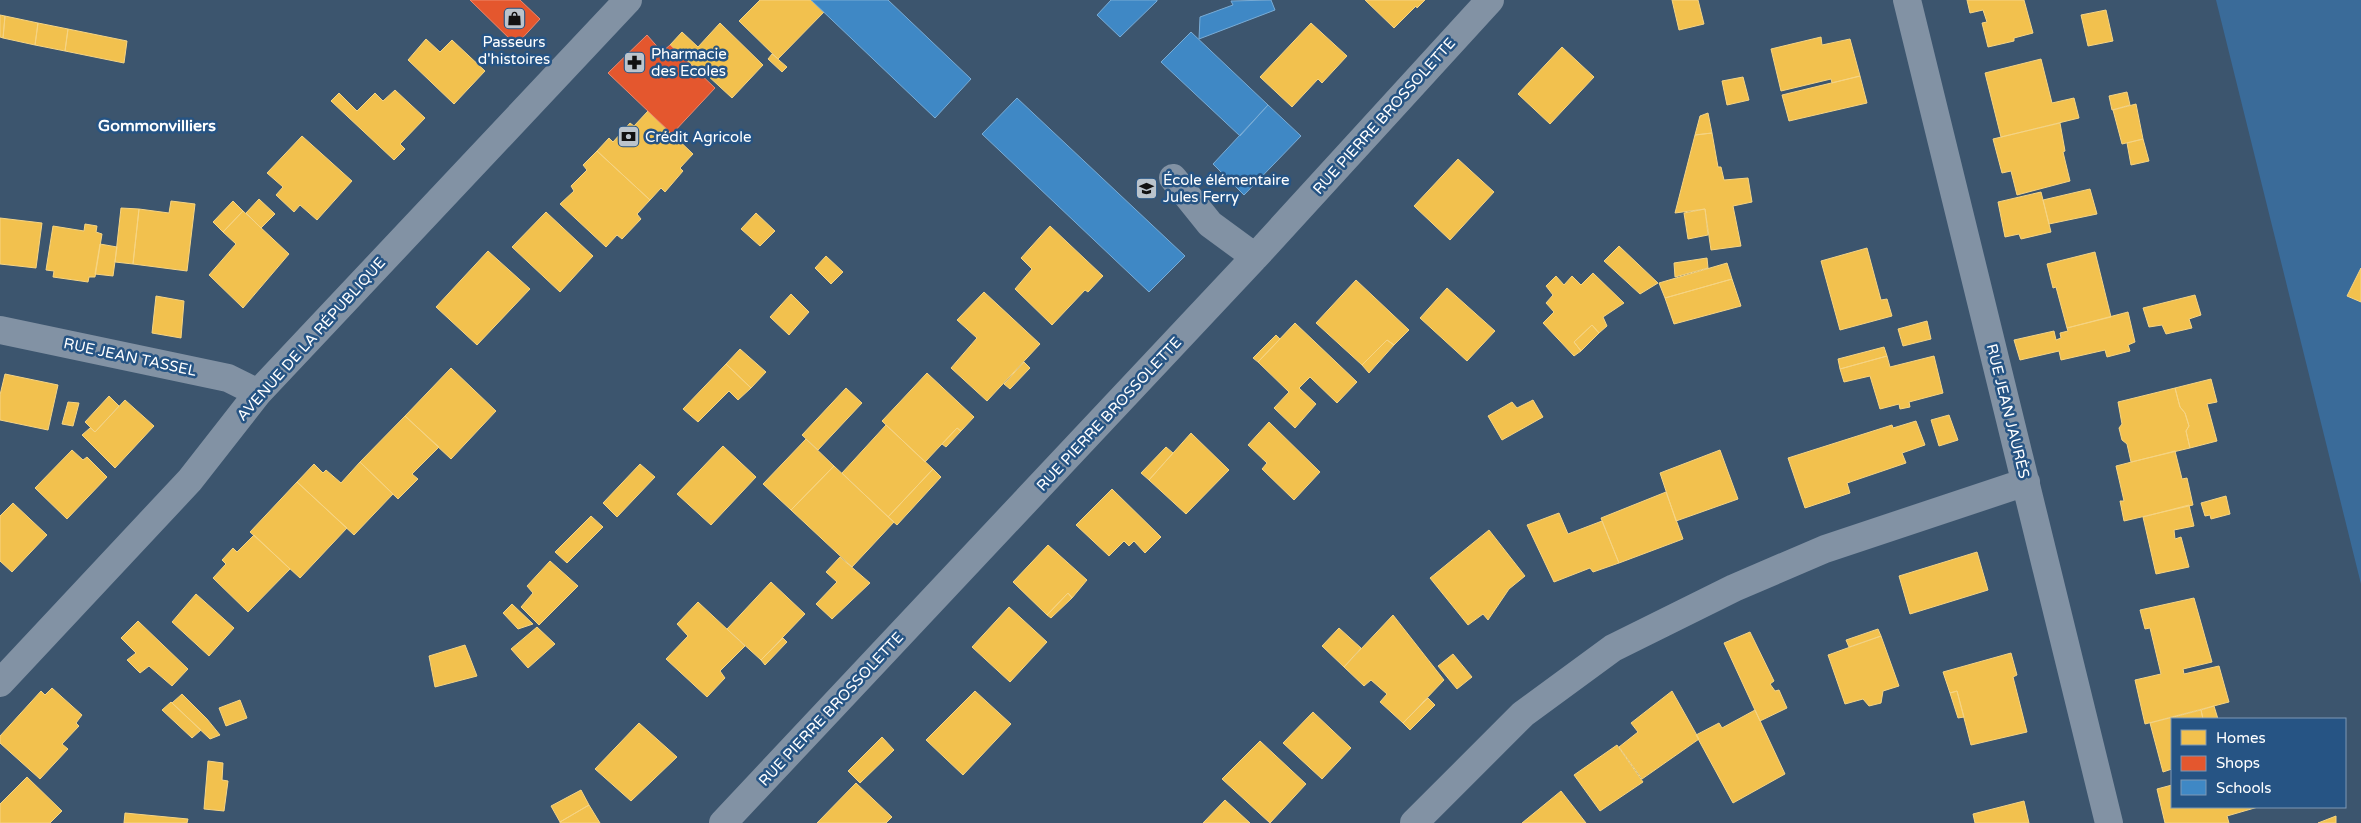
<svg xmlns="http://www.w3.org/2000/svg" width="2361" height="823" font-family="'Varela Round',sans-serif">
<rect width="100%" height="100%" fill="#3c556e"/>
<path fill="#3a6b99" d="M2216 0H2361V268L2348 295 2361 302V584Z"/>
<path fill="#f2c14e" stroke="#f6d483" d="M760 0H811L824 12 778 59 739 21Z
M1365 0H1425L1417 8 1416 6 1394 28Z
M1672 0H1698L1704 24 1679 30Z
M1967 0H2024L2033 33 2014 38V41L1988 47 1982 23 1987 22 1983 10 1970 13Z
M2106 10 2113 41 2088 46 2081 15Z
M0 15 5 16 3 38 0 37Z
M5 16 38 23 35 45 3 38Z
M38 23 68 29 65 51 35 45Z
M720 23 763 65 732 98 706 74 704 76 670 45 682 32 698 47Z
M1311 23 1347 56 1322 83 1318 79 1292 107 1260 77Z
M68 29 127 41 124 63 65 51Z
M1821 37 1822 45 1850 39 1860 76 1832 83 1831 79 1781 91 1771 49Z
M426 39 440 52 452 40 485 71 454 104 408 60Z
M1562 47 1594 77 1550 124 1518 94Z
M772 54 787 67 782 72 768 59Z
M2041 59 2052 103 2074 98 2079 118 2001 137 1985 73Z
M1860 76 1867 103 1789 121 1782 95Z
M1743 77 1749 100 1727 105 1722 81Z
M395 90 425 118 400 144 405 149 394 160 331 101 339 93 357 111 375 93 383 101Z
M2127 92 2130 105 2112 110 2109 96Z
M2136 104 2143 139 2122 144 2113 110Z
M648 111 693 154 680 168 683 171 665 192 661 188 650 200 597 151 609 138 613 142 630 123 634 126Z
M1708 113 1712 133 1695 135 1700 116Z
M2060 123 2065 151 2063 152 2070 181 2017 195 2011 171 2002 173 1993 139Z
M1712 133 1718 167H1721L1724 180 1748 178 1752 202 1733 206 1741 246 1711 250 1705 209 1675 213 1695 135Z
M302 136 352 181 317 220 300 205 294 212 276 195 283 187 267 173Z
M2143 139 2149 161 2131 165 2127 143Z
M597 151 650 200 637 214 641 219 622 239 617 235 606 247 560 204 574 191 571 186 587 170 583 165Z
M1458 159 1494 192 1450 240 1414 206Z
M2090 189 2097 214 2049 224 2043 200Z
M2041 192 2051 232 2021 239 2019 234 2005 237 1998 202Z
M259 199 275 214 261 228 246 213Z
M171 201 195 204 187 271 133 264 139 209 169 213Z
M233 201 243 211 223 232 213 222Z
M121 208 139 209 133 264 115 262Z
M1705 209 1708 235 1688 239 1684 213Z
M243 211 289 254 243 308 209 275 236 244 223 232Z
M546 212 593 256 560 292 512 247Z
M756 213 775 231 760 246 741 229Z
M0 218 42 223 36 268 0 264Z
M85 224 97 226 96 232 102 234 95 277H89L88 282 53 277 54 271 46 270 53 226 84 231Z
M1050 226 1103 276 1088 292 1085 290 1052 325 1015 289 1032 269 1021 258Z
M100 244 117 247 113 276 95 274Z
M1619 246 1658 283 1640 294 1604 261Z
M1867 248 1881 300 1887 299 1892 316 1840 330 1821 261Z
M488 251 530 289 477 345 436 307Z
M2095 252 2111 317 2067 328 2056 287 2053 288 2047 264Z
M826 256 843 272 831 284 815 268Z
M1707 258 1708 268 1675 277 1674 263Z
M1727 263 1732 279 1665 298 1659 283Z
M2361 268V302L2347 296Z
M1593 273 1624 303 1603 317 1607 326 1599 333 1592 325 1574 342 1581 351 1574 356 1543 323 1554 312 1546 303 1553 295 1546 286 1556 276 1564 285 1572 276 1581 285Z
M1732 279 1741 306 1674 324 1665 298Z
M1356 280 1409 330 1394 345 1387 340 1362 365 1316 323Z
M1447 288 1495 331 1467 361 1420 318Z
M984 292 1040 344 987 401 951 368 977 338 957 320Z
M791 294 809 312 789 335 770 317Z
M2195 295 2201 315 2189 319 2192 328 2166 334 2162 325 2149 327 2143 308Z
M156 296 184 301 181 338 152 333Z
M2128 312 2135 342 2128 345 2130 351 2107 357 2105 350 2061 360 2059 351 2020 360 2014 340 2054 331 2056 340 2061 338 2060 333 2068 331 2067 328Z
M1927 321 1931 339 1903 346 1898 329Z
M1295 323 1357 382 1337 403 1310 377 1299 388 1316 404 1295 428 1274 408 1289 392 1258 362Z
M1592 325 1599 333 1581 351 1574 342Z
M1276 335 1280 339 1258 362 1253 358Z
M1387 340 1394 345 1369 373 1362 365Z
M1884 347 1887 356 1840 369 1838 359Z
M740 349 766 372 751 388 726 364Z
M1887 356 1890 367 1934 356 1943 393 1909 402 1910 407 1900 409 1899 404 1880 409 1870 376 1844 382 1840 369Z
M1024 362 1030 368 1010 389 1004 384Z
M726 364 751 388 738 400 729 391 698 422 683 409Z
M451 368 496 411 451 459 405 416Z
M927 373 974 417 961 431 957 428 925 462 882 421Z
M5 374 58 385 48 430 0 420V395Z
M2211 379 2217 402 2207 404 2217 441 2190 448 2186 431 2189 426 2185 413 2180 407 2175 388Z
M846 388 862 403 818 450 802 435Z
M2175 388 2180 407 2185 413 2189 426 2186 431 2190 448 2131 462 2127 444 2122 440 2119 428 2122 424 2118 402Z
M109 396 119 406 95 432 85 422Z
M125 400 154 426 115 468 82 435 90 428 95 432Z
M1533 400 1543 417 1502 440 1488 416 1512 402 1517 408Z
M68 402 79 403 73 426 62 424Z
M1949 415 1958 440 1939 446 1931 420Z
M405 416 439 447 412 474 418 479 398 499 360 462Z
M1916 421 1925 445 1902 453 1906 463 1847 483 1850 493 1805 508 1788 458 1892 425 1893 428Z
M1269 422 1320 472 1294 500 1262 469 1267 463 1248 445Z
M886 425 933 469 888 517 842 473Z
M957 428 961 431 946 447 942 444Z
M1191 433 1229 470 1186 514 1149 480Z
M806 439 834 466 791 510 763 484Z
M723 446 756 477 711 525 677 494Z
M1166 447 1173 453 1149 480 1141 473Z
M72 450 83 460 87 457 107 477 67 519 35 488Z
M1720 450 1738 499 1676 521 1660 473Z
M2175 451 2182 479 2187 478 2193 505 2124 521 2120 501H2124L2116 466Z
M360 462 393 494 354 535 297 482 314 464 323 473 326 470 341 483Z
M640 464 655 477 617 517 603 503Z
M834 466 894 522 852 567 791 510Z
M933 469 941 477 897 525 888 517Z
M297 482 347 528 300 578 250 532Z
M1112 489 1161 537 1145 553 1134 541 1129 546 1124 541 1109 556 1076 525Z
M1666 492 1683 539 1619 563 1601 518Z
M2226 496 2230 514 2211 519 2210 515 2205 516 2201 503Z
M13 503 47 535 12 572 0 561V516Z
M2189 505 2194 526 2174 530 2175 539 2181 537 2189 567 2156 574 2143 517Z
M1559 513 1568 534 1602 521 1619 563 1593 572 1590 568 1554 582 1527 525Z
M591 516 603 527 567 563 555 552Z
M1489 530 1525 576 1509 589 1488 620 1483 614 1468 625 1430 578Z
M254 535 290 569 248 612 213 578 226 564 222 560 233 548 237 552Z
M1048 545 1087 580 1072 598 1068 593 1047 615 1013 582Z
M1977 552 1988 590 1910 614 1899 576Z
M840 557 870 583 832 619 816 604 837 582 826 572Z
M550 561 578 586 539 625 521 607 533 593 527 586Z
M771 582 805 614 761 660 727 629Z
M1068 593 1072 598 1051 618 1047 615Z
M196 594 234 628 209 656 172 622Z
M2194 598 2212 662 2183 669 2184 674 2219 666 2229 702 2145 724 2135 680 2161 674 2150 628 2145 629 2140 610Z
M698 602 745 646 720 671 725 678 707 697 666 659 688 636 677 624Z
M512 604 533 624 518 629 503 613Z
M1009 607 1047 642 1010 682 972 647Z
M1393 615 1444 680 1403 723 1380 702 1387 694 1371 680 1364 686 1344 667Z
M138 621 188 669 172 686 149 666 140 673 127 660 136 653 121 638Z
M537 627 555 644 528 668 511 649Z
M1339 628 1361 648 1344 667 1322 646Z
M1878 629 1881 636 1849 647 1846 640Z
M1750 632 1774 681 1770 684 1775 691 1779 690 1787 708 1760 721 1724 643Z
M1881 636 1899 686 1883 691 1881 703 1869 706 1863 699 1845 704 1828 655Z
M783 638 787 642 765 665 761 660Z
M465 645 477 676 435 687 429 656Z
M2011 653 2017 675 2013 677 2027 732 1971 745 1957 691 1950 693 1943 672Z
M1453 654 1472 677 1457 689 1438 666Z
M52 688 82 715 76 723 79 726 62 744 68 749 40 779 0 743V736L41 691 45 695Z
M975 691 1011 724 963 775 926 740Z
M1672 691 1699 739 1642 779 1619 747 1638 732 1631 723Z
M1957 691 1964 717 1958 718 1950 693Z
M182 694 207 719 220 735 210 739 172 703Z
M1428 698 1435 705 1410 730 1403 723Z
M240 700 247 718 226 726 219 708Z
M171 702 201 730 192 738 162 710Z
M2214 706 2218 719H2203L2201 710Z
M1755 710 1785 774 1733 803 1696 735 1719 723 1722 728Z
M2201 710 2203 719H2172V769L2163 772 2150 723Z
M1313 712 1351 748 1322 779 1283 743Z
M639 723 677 757 631 801 595 769Z
M882 737 894 750 860 783 848 771Z
M1260 741 1306 784 1270 823 1222 779Z
M1617 745 1643 782 1600 811 1574 775Z
M208 761 223 763 222 780 228 781 224 811 204 809Z
M27 777 62 811 50 823H0V804Z
M856 783 892 817 886 823H817Z
M2172 785V807H2258L2227 816 2229 823H2165L2157 789Z
M581 790 589 805 560 822 551 806Z
M1561 791 1586 823H1522Z
M1225 800 1250 823H1203Z
M2024 801 2029 823H1975L1973 814Z
M589 805 600 823H560V822Z
M125 813 188 819 187 823H124Z
M2336 816V823H2318Z"/>
<path fill="#e4572e" stroke="#ec896d" d="M470 0H520L540 19 516 45Z
M647 35 662 52 670 45 715 88 672 134 608 73Z"/>
<path fill="#3f88c5" stroke="#79acd6" d="M811 0H888L971 79 935 118Z
M1111 0H1157V1L1120 37 1097 15Z
M1271 0 1275 10 1199 39 1200 17 1233 5 1231 1Z
M1191 32 1268 105 1240 136 1161 62Z
M1017 98 1185 256 1149 292 982 134Z
M1268 105 1301 136 1244 195 1213 164Z"/>
<g fill="none" stroke-linecap="round" stroke-linejoin="round">
<path stroke="#8292a4" stroke-width="28" d="M1907 0 2109 823
M1173 178 1210 224 1255 257
M0 330 228 378 258 393
M0 683 190 480 258 393 628 0
M723 823 1255 257 1490 0
M1414 823 1523 714 1613 648 1734 588 1825 549 2026 482"/>
</g>
<defs>
<symbol id="shop-square" viewBox="-11 -11 22 22"><rect x="-9" y="-9" width="18" height="18" rx="4" fill="#bbc4cc" stroke="#265484"/><path d="M-5-2.5h2.3a2.7 3.5 0 0 1 5.4 0H5L5.5 6h-11ZM-1.5-2.5h3a1.5 2.3 0 0 0-3 0Z" fill="#111"/></symbol>
<symbol id="pharmacy-square" viewBox="-11 -11 22 22"><rect x="-9" y="-9" width="18" height="18" rx="4" fill="#bbc4cc" stroke="#265484"/><path d="M-2-6h4v4h4v4h-4v4h-4v-4h-4v-4h4Z" fill="#111"/></symbol>
<symbol id="bank-square" viewBox="-11 -11 22 22"><rect x="-9" y="-9" width="18" height="18" rx="4" fill="#bbc4cc" stroke="#265484"/><path d="M-6-4H6V4H-6ZM0-2.3a2.3 2.3 0 1 0 0 4.6a2.3 2.3 0 1 0 0-4.6Z" fill="#111"/></symbol>
<symbol id="school-square" viewBox="-11 -11 22 22"><rect x="-9" y="-9" width="18" height="18" rx="4" fill="#bbc4cc" stroke="#265484"/><path d="M0-5L7-2L0 1L-7-2ZM-4 1L0 2.5L4 1V4Q0 6-4 4Z" fill="#111"/></symbol>
</defs>
<g fill-rule="evenodd">
<use href="#shop-square" x="502" y="6" width="25" height="25"/>
<use href="#pharmacy-square" x="622" y="50" width="25" height="25"/>
<use href="#bank-square" x="616" y="124" width="25" height="25"/>
<use href="#school-square" x="1134" y="176" width="25" height="25"/>
</g>
<g text-anchor="middle" stroke-width="5" stroke-linejoin="round" paint-order="stroke">
<g font-size="15" fill="#fff" stroke="#265484" text-anchor="start">
<text x="514" y="47" text-anchor="middle">Passeurs<tspan x="514" dy="17">d'histoires</tspan></text>
<text x="651" y="59">Pharmacie<tspan x="651" dy="17">des Ecoles</tspan></text>
<text x="645" y="142">Crédit Agricole</text>
<text x="1163" y="185">École élémentaire<tspan x="1163" dy="17">Jules Ferry</tspan></text>
</g>
<g font-size="15" fill="#fff" stroke="#265484">
<text transform="translate(1384 116) rotate(-48)" y="5">RUE PIERRE BROSSOLETTE</text>
<text transform="translate(311 339) rotate(-48)" y="5">AVENUE DE LA RÉPUBLIQUE</text>
<text transform="translate(130 357) rotate(12)" y="5">RUE JEAN TASSEL</text>
<text transform="translate(2008 411) rotate(76)" y="5">RUE JEAN JAURÈS</text>
<text transform="translate(1109 414) rotate(-47)" y="5">RUE PIERRE BROSSOLETTE</text>
<text transform="translate(831 709) rotate(-47)" y="5">RUE PIERRE BROSSOLETTE</text>
</g>
<g font-size="16" font-weight="bold" fill="#fff" stroke="#265484">
<text x="157" y="131">Gommonvilliers</text>
</g>
</g>
<rect x="2171" y="718" width="175" height="90" fill="#265484" stroke="#7d98b5"/>
<rect x="2181" y="730" width="25" height="15" fill="#f2c14e" stroke="#7d98b5"/>
<text x="2216" y="743" font-size="15" fill="#ffffff">Homes</text>
<rect x="2181" y="756" width="25" height="15" fill="#e4572e" stroke="#7d98b5"/>
<text x="2216" y="768" font-size="15" fill="#ffffff">Shops</text>
<rect x="2181" y="780" width="25" height="15" fill="#3f88c5" stroke="#7d98b5"/>
<text x="2216" y="793" font-size="15" fill="#ffffff">Schools</text>
</svg>
